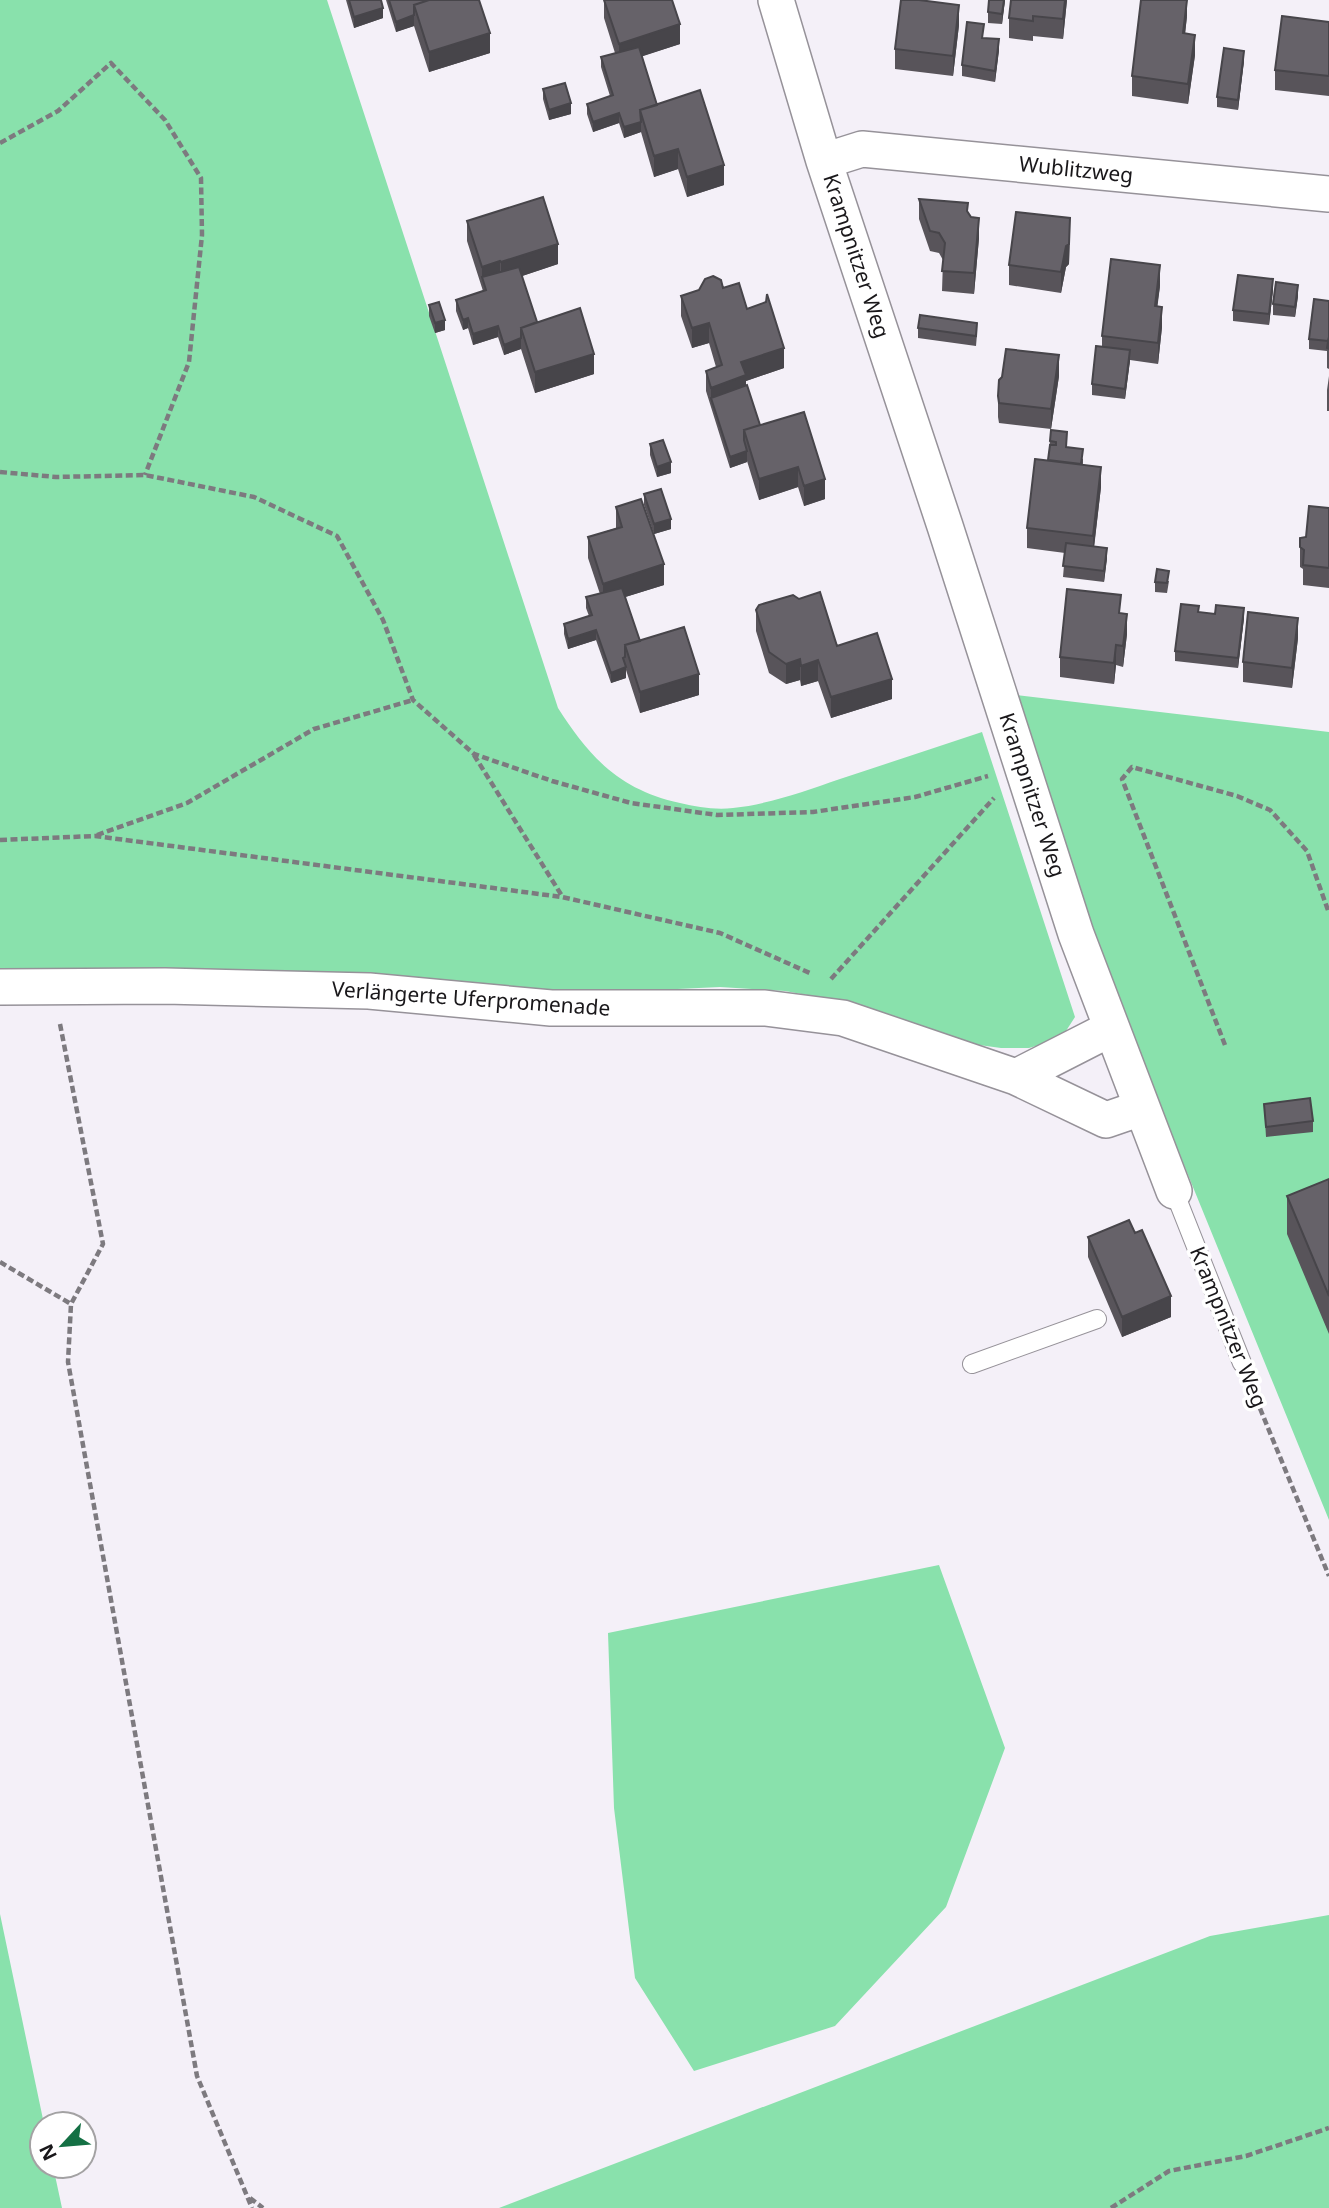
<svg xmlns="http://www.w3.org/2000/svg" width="1329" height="2208" font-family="'Noto Sans',sans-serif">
<rect width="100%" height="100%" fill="#f4f0f8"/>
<path fill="#89e1ac" d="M0 0H327L558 708C590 758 620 790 680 803 697 807 715 810 733 808 770 804 805 791 840 779 888 763 935 748 982 732L1075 1017 1064 1034 1046 1043 1029 1048H1001L957 1042 845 1002 785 991 720 987 593 993 364 974 0 971Z
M1016 695 1329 732V1520L1108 979Z
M939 1565 1005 1748 946 1907 835 2026 694 2071 635 1978 614 1808 608 1633Z
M0 1914 44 2124H42V2166H53L62 2208H0Z
M1329 1915V2208H499L1210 1936Z"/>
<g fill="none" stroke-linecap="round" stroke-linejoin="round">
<defs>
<path id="service" d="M1174 1191 1242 1363
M972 1364 1097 1319"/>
<path id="minor" d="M776 0 824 161 945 526 1076 934 1174 1191
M824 161 862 149 1329 194
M0 987 165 986 369 991 551 1008H765L843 1018 1016 1077 1106 1120 1141 1108
M1016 1077 1110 1029"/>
</defs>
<use href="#service" stroke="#969299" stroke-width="20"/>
<use href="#minor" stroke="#969299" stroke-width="38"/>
<path stroke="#7d7a7f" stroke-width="4.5" stroke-dasharray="7 3.5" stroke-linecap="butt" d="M0 143 58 111 111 63 165 120 201 178 202 235 189 362 145 475
M0 472 56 477 145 475 254 497 337 536 383 620 413 700 474 754 552 781 631 803 717 815 813 812 915 797 988 776
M474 755 562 896
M97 835 187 803 314 729 413 700
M0 840 95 836 562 897 720 933 812 974
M831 979 994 798
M60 1024 103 1244 71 1304 68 1362 197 2076 252 2208
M1225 1045 1122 779 1132 767 1237 796 1270 810 1307 851 1329 913
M0 1262 71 1304
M1252 1389 1329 1576
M250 2198 263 2208
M1111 2208 1169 2171 1246 2156 1329 2128"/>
<use href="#service" stroke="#fff" stroke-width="18"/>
<use href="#minor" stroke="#fff" stroke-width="35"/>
</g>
<path fill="#58545a" d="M346 0H381L383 18 354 28Z
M386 0H479L490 53 429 72 414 26 396 32Z
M604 0H672L680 44 642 56 657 105 724 185 687 197 678 169 654 177 641 132 624 138 619 123 593 132 587 114V104L610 96 601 67V57L615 53 604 18Z
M1005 0 1002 24 988 23V12Z
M1067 0 1063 39 1033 36V41L1009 38V18Z
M1187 16 1185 33 1195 55 1188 104 1132 96V76Z
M1329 22V96L1275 90V70Z
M959 25 953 76 895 69V49Z
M983 38 999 50 995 82 962 76V65Z
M1244 61 1238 110 1217 107V97Z
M543 89 571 114 549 120 543 99Z
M919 199 968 213 979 238 974 294 942 291 943 260 939 253 930 251 919 219Z
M467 221 558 264 522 276 537 322 594 374 535 393 521 349 504 355 498 337 473 345 468 328 463 330 456 311V300L483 291 467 241Z
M1070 239 1069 264 1066 267 1061 293 1009 285V265Z
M1160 286 1157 306 1162 327 1158 364 1130 360 1125 399 1092 395V384L1102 347V336Z
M723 288 784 368 746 381V386L760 425 825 499 804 506 798 487 759 500 747 461V462L730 468 706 391V371L716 367 709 343 692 348 681 316V296Z
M1273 290 1269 325 1233 321V310Z
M1298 296 1295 317 1273 315V304Z
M1329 301V369L1327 368V351L1309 349V339Z
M429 305 445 330 435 333 429 316Z
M918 328 977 334 976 346 918 338Z
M1059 376 1051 429 999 423 998 417V396Z
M1329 376V411H1327V390Z
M1051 430 1067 447 1083 459V465L1101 487 1094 546 1107 558 1104 582 1063 577 1065 553 1027 548V528L1048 460Z
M650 444 671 473 657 477 650 455Z
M644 494 671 529 654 534 644 505Z
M616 507 664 585 625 597 640 641 699 695 640 713 626 670V678L611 683 596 640 568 649 564 634V624L589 616 586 608V597L600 594 588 558V537L616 528Z
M1329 508V588L1303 585V569L1300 567V538L1306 537Z
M1169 581 1167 593 1155 592V582Z
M756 610 837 646 892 699 831 718 818 681 801 686 800 680 786 684 769 673 756 631Z
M1199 612 1244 618 1238 668 1175 661V651Z
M1121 613 1127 634 1123 667 1116 665 1114 684 1060 677V657Z
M1298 638 1292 688 1243 682V662Z
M1264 1104 1313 1121V1132L1266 1137Z
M1329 1179V1334L1287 1234V1196Z
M1135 1233 1171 1317 1122 1337 1088 1257V1237Z"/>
<path fill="#47454a" d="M1004 0H1005L1002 24V14Z
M1065 0H1067L1063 39V19Z
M1187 0V16L1183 53V33Z
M959 5V25L953 76V56Z
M383 8V18L354 28V17Z
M414 15V26L396 32V22Z
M680 24V44L619 64V44Z
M490 33V53L429 72V52Z
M1195 35V55L1188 104V84Z
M999 39V50L995 82V71Z
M1244 51V61L1238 110V100Z
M571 103V114L549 120V110Z
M619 113V123L593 132V122Z
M641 122V132L624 138V127Z
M678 149V169L654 177V156Z
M724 165V185L687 197V177Z
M979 218V238L974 294V273Z
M1070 218 1069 264 1066 267 1061 293V272Z
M558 244V264L501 283V262Z
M500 261V281L482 277V267Z
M1160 265V286L1155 326V306Z
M1273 279V290L1269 325V314Z
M1298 285V296L1295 317V307Z
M1162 307V327L1158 364V343Z
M468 318V328L463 330V320Z
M445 320V330L435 333V323Z
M709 323V343L692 348V328Z
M498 326V337L473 345V334Z
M521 338V349L504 355V345Z
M784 348V368L746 381V396L711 398V388L741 362Z
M1130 350V361L1125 399V389Z
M594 354V374L535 393V372Z
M1059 355V376L1051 429V409Z
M747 451V462L730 468V457Z
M671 462V473L657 477V467Z
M798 467V487L759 500V479Z
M1101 467V487L1093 557V536Z
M825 479V499L804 506V486Z
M671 519V529L654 534V524Z
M1107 548V558L1104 582V571Z
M664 564V585L603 604V584Z
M1244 608V618L1238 668V658Z
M1127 614V634L1123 667V646Z
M1298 618V638L1292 688V668Z
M596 630V640L568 649V639Z
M1116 645V665L1114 684V663Z
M800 659V680L786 684V664Z
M818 660V681L801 686V666Z
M626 667V678L611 683V673Z
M699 674V695L640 713V692Z
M892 679V699L831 718V697Z
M1171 1296V1317L1122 1337V1317Z"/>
<path fill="#666269" stroke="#47454a" stroke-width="2" d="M349 0H381L383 8 354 17Z
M389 0H429L414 5V15L396 22Z
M429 0H479L490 33 429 52 414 5Z
M604 0H672L680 24 619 44Z
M901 0H919L959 5 953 56 895 49Z
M989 0H1004L1002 14 988 12Z
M1011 0H1065L1063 19 1033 16V21L1009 18Z
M1141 0H1187L1183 33 1195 35 1188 84 1132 76Z
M1282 16 1329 22V76L1275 70Z
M967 22 984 24 982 38 999 39 995 71 962 65Z
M639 47 657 105 640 110 641 122 624 127 619 113 593 122 587 104 613 95 601 57Z
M1224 48 1244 51 1238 100 1217 97Z
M565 83 571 103 549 110 543 89Z
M700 90 724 165 687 177 678 149 654 156 640 110Z
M543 197 558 244 501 262 500 261 482 267 467 221Z
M919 199 968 203 967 211 971 217 979 218 974 273 942 271 945 243 939 233 930 231Z
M1016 212 1070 218 1069 244 1066 246 1061 272 1009 265Z
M1111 259 1160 265 1155 306 1162 307 1158 343 1102 336Z
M519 267 537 322 521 328V338L504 345 498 326 473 334 468 318 463 320 456 300 486 290 482 277Z
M1238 275 1273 279 1269 314 1233 310Z
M713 276 721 280 723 288 739 283 747 309 766 302 767 294 784 348 741 362 746 375 711 388 706 371 722 365 709 323 692 328 681 296 699 290 705 279Z
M1276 282 1298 285 1295 307 1273 304Z
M1314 299 1329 301V337L1328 341 1309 339Z
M439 302 445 320 435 323 429 305Z
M580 308 594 354 535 372 521 328Z
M920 315 977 323 976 336 918 328Z
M1329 337V349L1327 348Z
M1096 346 1130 350 1125 389 1092 384Z
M1006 349 1059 355 1051 409 999 403 998 396 999 380 1002 377Z
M747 385 760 425 744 430V440L747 451 730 457 711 398Z
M804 412 825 479 804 486 798 467 759 479 744 430Z
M1051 430 1067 432 1066 447 1083 449 1081 464 1048 460 1050 445H1056V442L1050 441Z
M663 440 671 462 657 467 650 444Z
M1035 459 1101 467 1093 536 1027 528Z
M661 489 671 519 654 524 644 494Z
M641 499 664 564 603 584 588 537 622 527 616 507Z
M1309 506 1329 508V568L1303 565 1304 550 1300 547V538L1306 537Z
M1066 543 1107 548 1104 571 1063 566Z
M1157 569 1169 571 1167 583 1155 582Z
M622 588 640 641 625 645V657L623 658 626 667 611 673 596 630 568 639 564 624 592 615 586 597Z
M1067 589 1121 595 1119 613 1127 614 1123 646 1116 645 1114 663 1060 657Z
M820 592 837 646 877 633 892 679 831 697 818 660 801 666 800 659 786 664 769 652 756 610 759 605 793 595 799 599Z
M1181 604 1199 606 1198 612 1215 614 1216 605 1244 608 1238 658 1175 651Z
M1248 612 1298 618 1292 668 1243 662Z
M684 627 699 674 640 692 625 645Z
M1310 1098 1313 1121 1266 1127 1264 1104Z
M1329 1179V1296L1287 1196Z
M1129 1220 1135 1233 1142 1230 1171 1296 1122 1317 1088 1237Z"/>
<g text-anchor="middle" stroke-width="7" stroke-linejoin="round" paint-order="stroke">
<g font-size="21" fill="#19171a" stroke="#fff">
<text transform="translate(1076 170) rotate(6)" y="7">Wublitzweg</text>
<text transform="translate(856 256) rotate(72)" y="7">Krampnitzer Weg</text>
<text transform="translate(1032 795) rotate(72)" y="7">Krampnitzer Weg</text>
<text transform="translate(471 999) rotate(4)" y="7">Verlängerte Uferpromenade</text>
<text transform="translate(1228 1327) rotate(68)" y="7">Krampnitzer Weg</text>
</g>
</g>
<g transform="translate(63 2145) rotate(244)"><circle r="33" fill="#ffffff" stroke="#a3a2a3" stroke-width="2"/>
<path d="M0-5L12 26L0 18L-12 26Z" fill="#147044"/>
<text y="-10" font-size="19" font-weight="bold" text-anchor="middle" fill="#19171a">N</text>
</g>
</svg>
